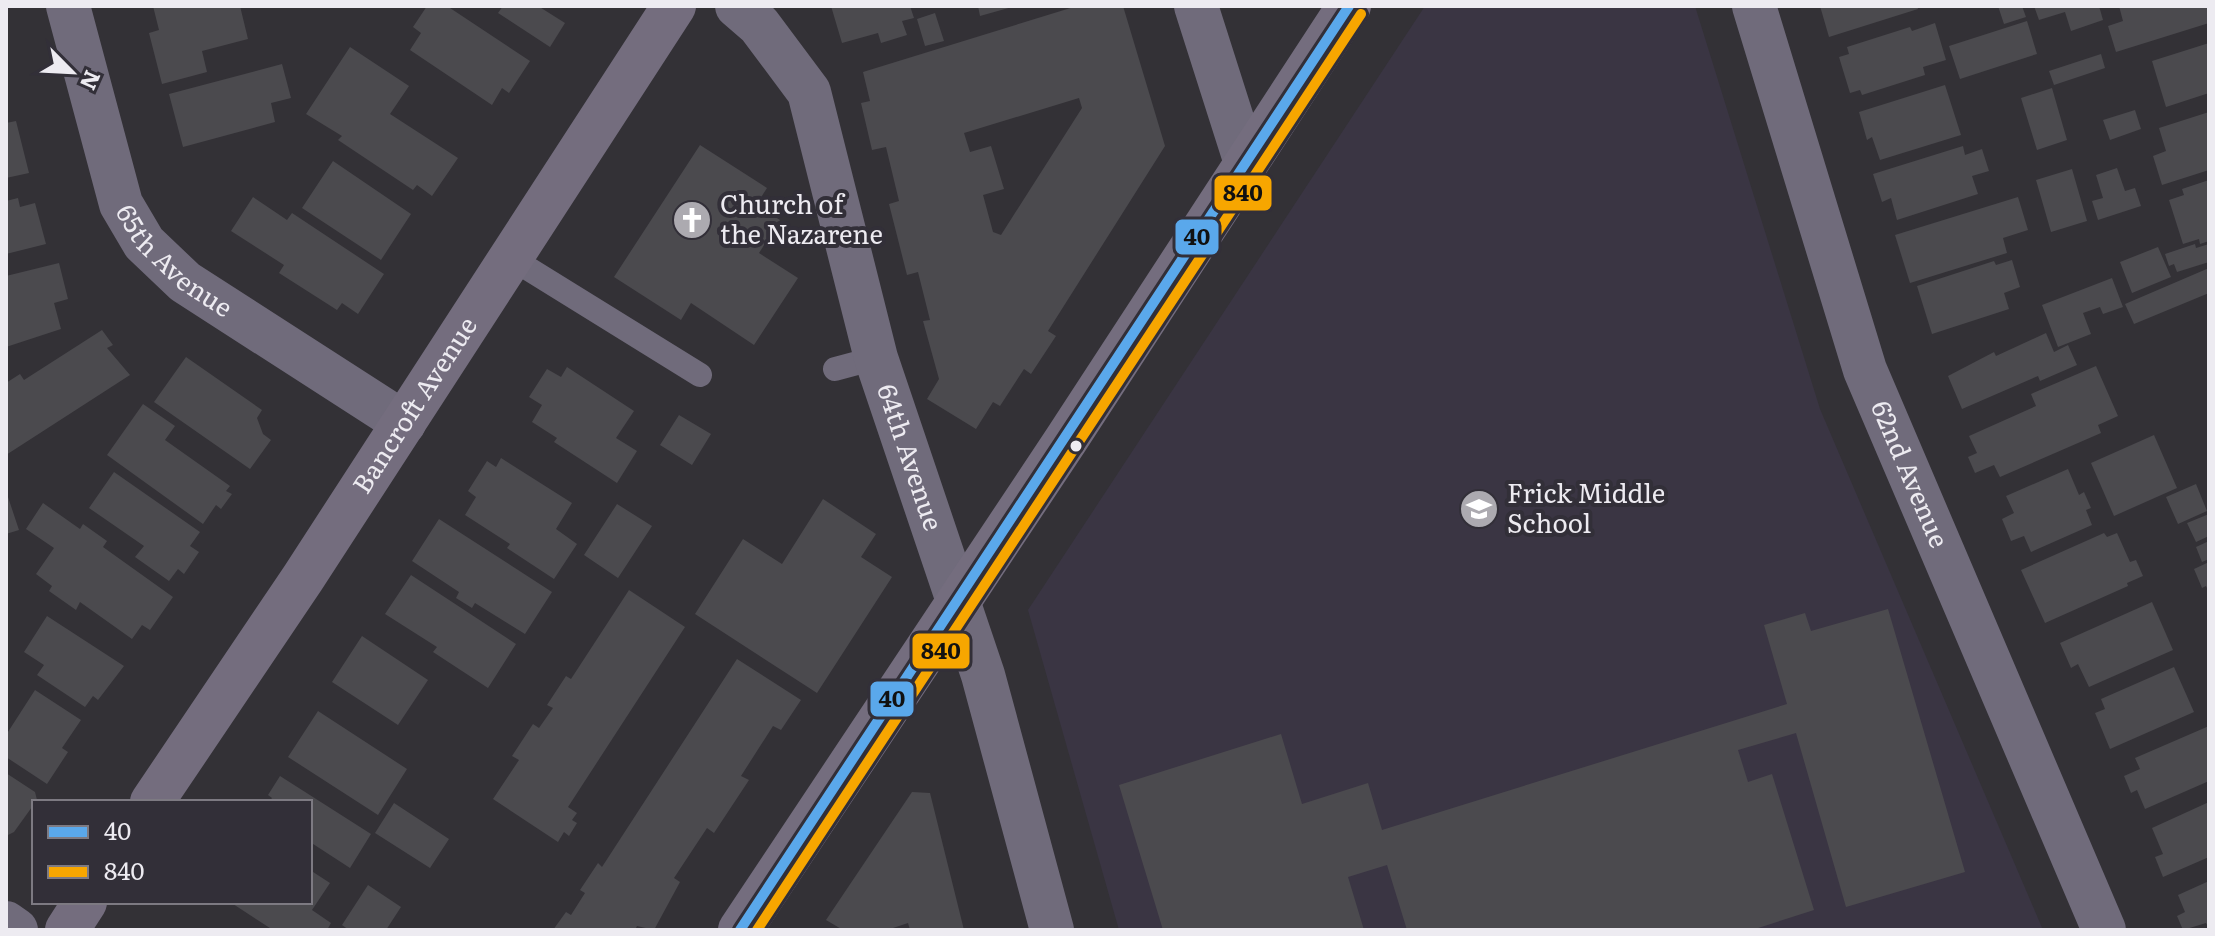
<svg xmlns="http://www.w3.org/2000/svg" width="2215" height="936" font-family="Literata,serif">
<rect width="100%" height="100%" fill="#333136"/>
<path fill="#3a3543" d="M1425 6H1695L1820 409 2043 930H1119L1028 610Z"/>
<path fill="#4b4a4e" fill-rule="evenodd" d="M153 6H240L248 39 202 51 207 72 162 84 149 33 159 30Z
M427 6H447L530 61 509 93 502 88 492 105 410 50 421 33 413 27Z
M503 6H538L565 23 550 47 498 13Z
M831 6H910L914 18 902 21 907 35 881 43 878 33 842 43Z
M978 6H1011L1012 7 980 16Z
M1077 6H1123L1165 146 1048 331 1056 336 1031 374 1024 369 1000 406 993 402 976 429 927 399 939 379 923 321 930 320 918 272 907 275 889 204 899 201 886 147 872 150 861 103 870 101 863 72ZM1079 98 1082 108 1001 235 993 232 983 195 1004 189 991 146 970 152 964 133Z
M1820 6H1917L1918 9 1829 37Z
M1998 6H2022L2026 17 2004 24Z
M2034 6H2099L2103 20 2071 31 2065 12 2039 20Z
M2119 6H2209V23L2116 52 2108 26 2123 21Z
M935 13 944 41 925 46 917 19Z
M2027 21 2037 54 1960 79 1949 46Z
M1935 23 1946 60 1923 67 1925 75 1862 95 1860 90 1850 93 1839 57 1849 54 1847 47 1910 27 1912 31Z
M2209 43V93L2166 107 2152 61Z
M350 47 409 86 390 114 458 158 432 196 417 185 413 190 338 140 342 136 306 114Z
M2101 54 2105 68 2054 85 2049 71Z
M282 64 291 98 271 103 275 122 183 147 169 94Z
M1945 85 1961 135 1880 160 1872 137 1867 140 1859 112Z
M2052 88 2067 140 2037 150 2021 98Z
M2135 110 2141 129 2110 140 2103 120Z
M2209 112V170L2162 185 2153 156 2166 151 2159 128Z
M16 121 29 173 6 178V123Z
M700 145 767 188 756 205 780 220 759 253 798 278 754 345 691 303 681 320 614 277Z
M1963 146 1965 155 1982 149 1989 171 1972 176 1978 194 1897 220 1891 198 1882 202 1873 174Z
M333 161 411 214 381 260 302 208Z
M2117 168 2125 191 2135 188 2141 206 2098 220 2092 201 2103 198 2096 175Z
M2072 169 2087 221 2051 232 2036 180Z
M2209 180V241L2200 244 2199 239 2183 244 2169 200 2184 195 2182 189Z
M253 197 287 220 292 213 384 274 358 314 342 303 337 310 279 273 284 265 231 231Z
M2018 197 2028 230 2003 238 2007 253 1910 283 1895 235Z
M18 198 20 207 35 203 46 244 6 254V201Z
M2195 244 2196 248 2209 244V262L2177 272 2174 264 2169 266 2165 254Z
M2158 247 2171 277 2132 293 2120 262Z
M2012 260 2020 287 2004 293 2009 309 1932 334 1917 286 1994 261 1996 265Z
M59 263 68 299 54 303 61 329 6 347V276Z
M2209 268V293L2134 324 2125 304Z
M2112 278 2123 307 2103 314 2100 307 2083 313 2091 334 2058 347 2042 305Z
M102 330 113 345 107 348 130 375 6 455V383L20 374 24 380Z
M2046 333 2054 352 2068 345 2077 365 2040 381 2038 376 1962 409 1948 376 1994 352 1996 356Z
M186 357 262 410 257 418 263 434 271 440 250 469 154 402Z
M2096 366 2118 416 2098 425 2101 433 2000 477 1994 465 1975 473 1968 457 1977 453 1969 436 2036 406 2031 394Z
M567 367 634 411 616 438 637 451 617 483 554 442 557 438 532 422 542 405 529 397 547 369 561 377Z
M143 404 175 426 165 440 230 486 226 491 232 494 221 509 216 505 203 524 107 455Z
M679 415 711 434 692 465 660 445Z
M2154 435 2177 488 2114 516 2091 463Z
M501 458 572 503 556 529 577 544 554 579 507 548 510 544 465 515 476 497 468 491 487 461 496 467Z
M2068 469 2079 495 2084 492 2091 508 2086 510 2092 525 2031 552 2024 536 2011 541 2002 519 2014 513 2006 496Z
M114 472 200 532 190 546 199 552 184 574 178 569 169 581 135 557 144 546 89 508Z
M2196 484 2207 511 2178 524 2166 497Z
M6 491 19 530 6 534Z
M823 499 876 534 861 557 892 577 817 693 695 614 743 539 782 564Z
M43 503 80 529 83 524 107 541 103 547 173 597 150 630 142 625 132 639 80 602 76 610 49 591 52 586 36 574 54 548 26 529Z
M617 504 652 526 618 578 584 555Z
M2209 514V536L2196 542 2187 523Z
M439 519 552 592 525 634 475 603 472 608 456 598 459 592 412 561Z
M2104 533 2107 537 2117 533 2130 562 2136 560 2143 576 2127 583 2128 586 2045 623 2021 570Z
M2209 541V559L2202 562 2196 547Z
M2209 562V592L2206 586 2202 588 2194 569Z
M411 575 516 644 488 688 433 652 437 647 385 614Z
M629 590 685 627 568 807 577 813 572 820 577 823 569 836 564 832 558 842 493 799 519 760 512 756 533 724 539 728 553 708 547 705 566 676 571 679Z
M2152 602 2173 650 2089 687 2078 664 2071 668 2060 643Z
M1888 609 1965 872 1846 907 1796 733 1738 750 1748 782 1772 774 1814 910 1752 930H1407L1387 865 1348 877 1364 930H1163L1119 785 1281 734 1302 804 1368 783 1382 830 1787 704 1764 625 1805 613 1811 631Z
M47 616 124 666 98 700 93 696 85 707 37 675 44 665 24 652Z
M362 636 428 680 398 725 332 682Z
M737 659 801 700 781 730 773 726 741 776 749 780 714 833 707 828 674 878 680 882 654 930 637 926 635 930H553L566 912 571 915 585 893 580 890 598 863 602 867Z
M2174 667 2194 712 2110 749 2095 713 2105 709 2101 699Z
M35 690 81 720 62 748 68 752 47 784 6 757V735Z
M318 711 407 769 378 815 288 757Z
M2209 726V781L2145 809 2137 790 2131 793 2124 776 2140 769 2135 758Z
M6 773 35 792 37 800 14 832 6 836Z
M280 776 371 834 350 868 310 842V802H269L272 798 268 795Z
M912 792 930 793 964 930H910L908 923 887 930H843L826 920Z
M2209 802V857L2163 877 2155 857 2163 854 2152 828Z
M394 803 449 839 430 868 375 833Z
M310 870 330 883 312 910 331 923 327 930H273L230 902H310Z
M2209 881V928L2206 923 2183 930 2177 916 2185 912 2178 895Z
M368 885 401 907 386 930H349L342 925Z"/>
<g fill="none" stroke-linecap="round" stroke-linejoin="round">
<path stroke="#706b7b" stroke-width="24" d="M511 258 700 375
M835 369 876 358"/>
<g stroke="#706b7b" stroke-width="44">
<path id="s1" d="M68 6 121 204 144 243 185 282 404 423"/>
<path id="s2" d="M737 6 759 25 809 92 876 358 983 675 1052 930"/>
<path d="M1196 6 1246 163"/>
<path id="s3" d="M1754 6 1865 370 2104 930"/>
<path d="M6 923 16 930"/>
</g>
<g stroke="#746d7e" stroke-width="44">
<path id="s4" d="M152 802 303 578 674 6"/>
<path d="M67 930 85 902"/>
<path d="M740 930 1066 440 1349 6"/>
</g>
<defs>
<path id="bus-1" d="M740 930 1349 6"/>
<path id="bus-2" d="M757 930 1361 14"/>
</defs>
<use href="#bus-1" stroke="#322f38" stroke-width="16"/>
<use href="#bus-2" stroke="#322f38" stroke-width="16"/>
<use href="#bus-1" stroke="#5aa8eb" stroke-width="10"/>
<use href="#bus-2" stroke="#f7a600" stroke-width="10"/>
</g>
<defs>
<symbol id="church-disc" viewBox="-11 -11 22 22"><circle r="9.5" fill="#acaab0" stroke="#322f38"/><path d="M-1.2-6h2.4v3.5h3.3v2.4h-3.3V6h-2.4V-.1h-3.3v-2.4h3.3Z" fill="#fff"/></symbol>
<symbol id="school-disc" viewBox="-11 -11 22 22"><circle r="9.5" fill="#acaab0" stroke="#322f38"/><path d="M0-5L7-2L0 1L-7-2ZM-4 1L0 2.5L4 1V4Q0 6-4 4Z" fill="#fff"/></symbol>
</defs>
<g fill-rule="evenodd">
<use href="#church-disc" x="670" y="198" width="44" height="44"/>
<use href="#school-disc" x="1457" y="487" width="44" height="44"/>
</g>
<circle fill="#edebf1" stroke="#322f38" stroke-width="3" cx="1076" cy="446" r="7"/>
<g text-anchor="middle" stroke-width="8" stroke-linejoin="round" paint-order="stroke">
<g font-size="26" fill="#edebf1" stroke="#322f38" text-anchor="start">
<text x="720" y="214">Church of<tspan x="720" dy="30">the Nazarene</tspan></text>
<text x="1507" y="503">Frick Middle<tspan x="1507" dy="30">School</tspan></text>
</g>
<g font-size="26" fill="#edebf1" stroke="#322f38">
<text dy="9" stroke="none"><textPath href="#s1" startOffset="284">65th Avenue</textPath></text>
<text dy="9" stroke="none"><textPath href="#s4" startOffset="476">Bancroft Avenue</textPath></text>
<text dy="9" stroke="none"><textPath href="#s2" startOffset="492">64th Avenue</textPath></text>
<text dy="9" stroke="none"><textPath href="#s3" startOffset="494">62nd Avenue</textPath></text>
</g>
</g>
<g stroke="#322f38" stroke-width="3">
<rect x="1213" y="174" width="60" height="38" rx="8" fill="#f7a600"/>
<rect x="1174" y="218" width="46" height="38" rx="8" fill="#5aa8eb"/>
<rect x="911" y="632" width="60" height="38" rx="8" fill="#f7a600"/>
<rect x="869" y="680" width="46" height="38" rx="8" fill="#5aa8eb"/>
</g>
<g font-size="22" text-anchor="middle" font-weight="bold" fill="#111">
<text x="1243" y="201">840</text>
<text x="1197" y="245">40</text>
<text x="941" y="659">840</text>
<text x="892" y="707">40</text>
</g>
<rect width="2215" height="936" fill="none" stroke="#edebf1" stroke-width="16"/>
<rect x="32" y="800" width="280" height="104" fill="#322f38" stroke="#7d7a82" stroke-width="2"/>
<rect x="48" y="826" width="40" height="12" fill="#5aa8eb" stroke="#7d7a82" stroke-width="2"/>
<text x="104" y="840" font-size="24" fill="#edebf1">40</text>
<rect x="48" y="866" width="40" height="12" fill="#f7a600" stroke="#7d7a82" stroke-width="2"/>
<text x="104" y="880" font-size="24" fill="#edebf1">840</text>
<g transform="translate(72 72) rotate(114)" stroke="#322f38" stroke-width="6" paint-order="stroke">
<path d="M0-6L14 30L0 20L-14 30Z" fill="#edebf1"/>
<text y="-12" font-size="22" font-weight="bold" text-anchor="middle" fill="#edebf1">N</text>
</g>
</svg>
